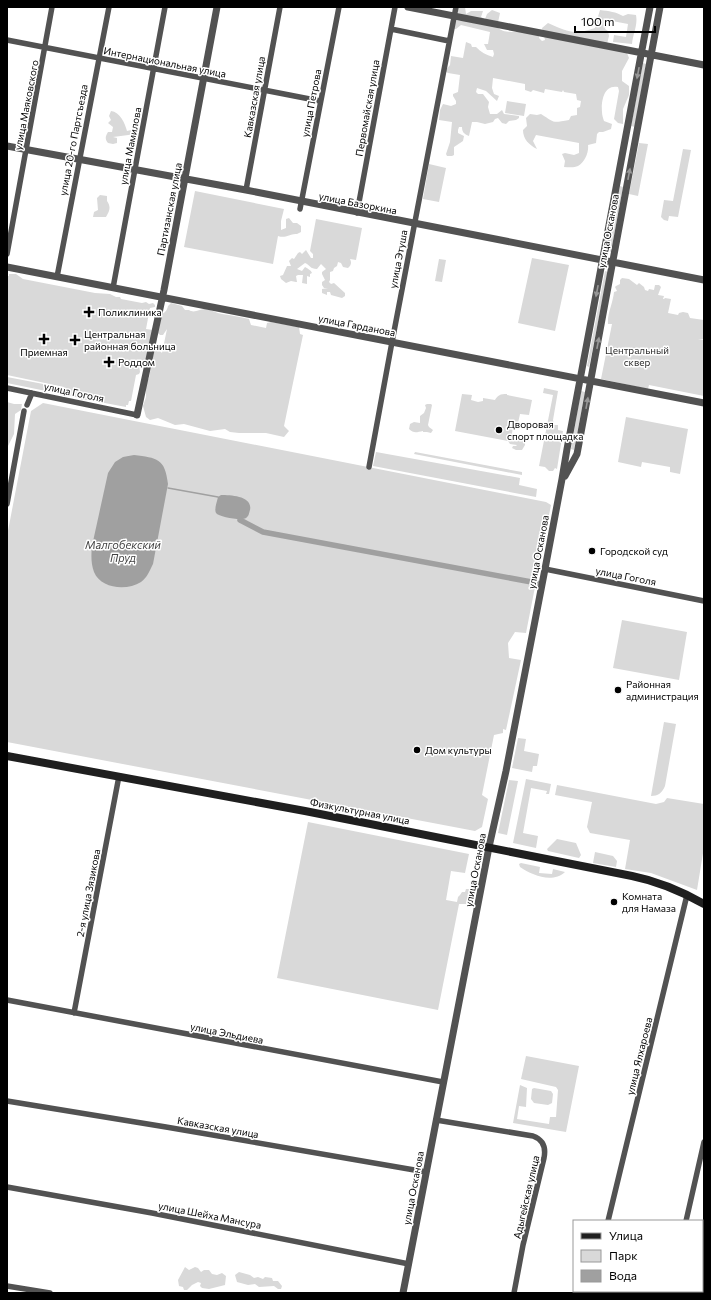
<svg xmlns="http://www.w3.org/2000/svg" width="711" height="1300" font-family="Commissioner,sans-serif">
<rect width="100%" height="100%" fill="#fff"/>
<path fill="#d9d9d9" d="M459 7H465L466 14 471 11H483L481 17 485 19 487 14 492 10 500 13 497 27C502 32 508 32 516 32L517 27 538 30 539 38 542 41 545 40 542 28 548 23C568 32 574 35 595 28L597 20 600 10C609 11 616 12 623 16L628 14 636 15C638 25 633 34 632 44L613 42 614 35 626 37 628 24 607 20 605 29 608 31 609 36 607 44 627 53 629 58 622 71V81L629 86V95L623 109V124L618 123 614 119 619 91 618 87C604 84 601 101 602 112 602 115 603 118 604 121L612 124 611 129 603 132H599L597 134 596 143 588 145C589 152 585 162 578 166 574 168 568 167 564 167L565 161 562 154 565 153 574 155 579 153V143L536 135 533 141 537 149C529 145 523 139 523 130L527 126 526 118 530 114 537 115 541 114C555 123 552 123 569 120L571 116 577 115V108L580 107 581 101 577 100 576 94 564 92 563 90 562 92 545 89 544 93 533 90 531 92 525 90V84L493 78 492 88 494 94 499 96 497 101 486 91 477 88 476 92 478 94H483L489 102 488 107 490 114H497L502 110 504 114 519 116V118L516 120 509 121 506 124 502 123 498 118 495 119 493 122 485 124 477 122H472L469 136C464 134 462 132 462 127H459L458 130V133L464 136 463 141 454 147V155L452 156H447L446 154 450 142 452 122 439 120 440 110 443 104 451 106 456 104V101L453 96V94L458 92 460 75 448 73 445 71 450 65 451 56 463 58 466 42 471 44 472 47H476C481 52 486 55 493 57L494 54 493 50H487L484 44H488L490 32 461 25 456 29H454L450 25 451 20 461 21 457 9Z
M643 63 646 64 635 127 631 126Z
M507 101 526 104 524 116 505 113Z
M111 111C120 112 125 123 127 131L131 130 136 132V134L113 137 117 138V143L113 144 108 143C105 139 105 137 108 132H112L113 127 108 123 111 120 109 116Z
M639 143 648 144 638 196 629 194Z
M683 149 691 150 678 217 669 216 668 221 664 220 661 217 664 200 673 201Z
M429 164 446 168 439 202 423 199Z
M620 186 623 187 611 252 608 251Z
M195 191 284 209 281 221V230L286 228V219L289 218 293 223H297L301 226V232L297 234C290 233 286 239 278 236L273 264 184 247Z
M100 195 107 196V201C111 207 110 210 106 217H93L94 212 98 210 97 198Z
M316 219 362 228 356 260 350 259C352 263 351 265 348 268L343 267 341 263 338 262 337 266 334 268 333 271 330 272V280L329 282 331 284 334 283 345 293V296L342 298 331 295 330 292H327V295L322 293V289L328 288H324L322 285V282L325 280 322 274V272L326 269 321 264 317 269C310 269 310 265 305 263L297 269 302 271 305 267C308 269 311 270 312 273L310 274V277L307 276V284L302 283 303 275H298L296 276 297 282H296L291 281 286 283 281 279 280 276 283 275 287 266H291L289 261 292 258 294 259 298 253 300 252 302 254 306 250 311 258H313V254L310 251Z
M532 258 569 265 555 331 518 323Z
M439 259 446 260 442 282 435 281Z
M605 271 608 272 589 367 587 366Z
M9 274H16L23 279 95 293 110 294 116 297H120L121 299 142 303 146 302 149 304 153 303 155 305V307L150 308 146 329 153 330 147 362 141 361 139 364 140 372 139 374 136 375 131 401H129L128 405H126V407L89 400H82L80 398 7 383V377L64 388V387L7 375V276H9Z
M622 278 629 279 637 285 639 283 644 287 645 290 648 291 649 289 654 290 655 285H659L661 287 658 295 664 296 663 299H664L665 298 671 299 668 313 678 315 679 313 683 312 688 313 690 318 704 320V339H698L704 340V396L649 385 648 389 601 379 612 324H608C607 314 613 303 614 292L617 291 615 287 616 286 620 284V280Z
M171 303 182 306 185 310H189C195 314 200 308 206 309 212 310 216 313 222 314 231 315 240 317 249 319L251 325 266 328 267 323 271 322 299 327 300 334 303 335 284 426 289 431 284 437 266 433H239L230 432 225 429 210 431 184 424 175 425 158 418 150 420 146 417 143 406 146 397V383L149 378 154 351H160L162 353 167 329 163 335H160L158 333 161 315C165 312 167 311 168 306Z
M544 388 558 391 553 420 554 425H558V430L563 431 557 469 555 468 553 471H549L545 467 539 466 553 395 543 393Z
M581 391 585 392 574 450 571 449Z
M462 394 472 395 471 400 478 402 483 401V398L495 400C498 395 500 394 507 394V395L532 400 529 415 520 414 518 423H514L511 438 525 441V445L522 450H516L512 448 513 446H516L517 445 510 444 508 441 455 431Z
M7 402 14 404H22L21 410 15 414 14 434 7 448Z
M43 403 546 502 551 505 526 633 515 632 508 643 509 658 521 660 506 730 503 729V733L494 735 482 795 488 799 482 827 475 831 7 742V536L31 411Z
M427 404H431L432 405 428 425 429 427 433 430 431 433 427 432H423V431C417 432 414 434 409 429L410 424 414 422 420 423V416L424 413 426 408 425 405Z
M626 417 688 429 680 474 670 472V467L642 462 641 467 618 462Z
M376 452 520 478 519 485 537 489 536 497 373 466Z
M415 452 522 472V475L414 454Z
M622 620 687 632 679 680 613 668Z
M664 722 676 724 665 786C662 793 658 796 651 796Z
M518 738 526 739 524 751 539 754 537 766H533L532 772 512 768Z
M526 779 551 784 549 794H546L547 791 531 788 523 833 538 836 536 848 513 843Z
M509 780 518 781 507 835 498 833Z
M557 785 656 804 664 802 667 798 704 804V847L697 890 651 873 625 869 630 840 590 833 587 827 592 802 555 795Z
M308 822 469 854 465 873 451 871 446 900 457 902 458 897 460 895 462 892H465L466 889H470L473 892 474 899 467 900 466 904H459L438 1010 277 978Z
M557 839 576 843 581 855 579 858 548 851 547 849Z
M595 852 613 856 617 861 616 867 593 863Z
M521 863 540 867 539 873 552 874 553 869 565 872C552 884 532 875 520 867L519 864Z
M526 1056 579 1066 566 1132 513 1123 520 1085 527 1088 526 1107 519 1106 517 1119 549 1124 550 1117H556L558 1090 556 1087 521 1079Z
M534 1088 551 1091 553 1094 552 1103 548 1105 534 1103 531 1099 532 1089Z
M185 1267 189 1270 195 1267 198 1268 201 1272 204 1270H209L212 1274 217 1275 222 1273 226 1276 225 1285 209 1289 202 1288 200 1286 201 1283 198 1282 192 1285 187 1290H184L183 1287 179 1286 178 1280Z
M239 1272 250 1275 254 1278 258 1277 263 1279 265 1277 272 1278 273 1281H278L282 1286 281 1289H278L274 1286 259 1287 255 1284 248 1285 237 1282 235 1275Z"/>
<path fill="#a0a0a0" d="M134 455C157 458 165 458 168 484L153 564C150 570 147 578 141 582 127 591 101 589 94 572 91 564 91 555 92 546L108 473 115 462 123 457Z
M221 495C231 495 253 496 250 510 249 513 249 516 246 518 242 521 219 517 216 513 214 509 217 502 218 497Z"/>
<g fill="none" stroke-linecap="round" stroke-linejoin="round">
<path stroke="#a0a0a0" stroke-width="1.5" d="M168 488 218 497"/>
<path stroke="#a0a0a0" stroke-width="5.5" d="M240 520 263 532 537 583"/>
<path stroke="#525252" stroke-width="5.5" d="M391 29 449 41
M7 40 320 101
M246 190 280 7
M300 209 339 7
M357 213 395 7
M7 254 52 7
M57 277 109 7
M113 288 165 7
M7 388 137 415
M27 405 32 393
M369 467 392 342 456 7
M7 504 24 411
M545 569 704 601
M7 1000 443 1082
M74 1013 119 776
M7 1101 166 1127 426 1172
M436 1120 533 1136C544 1140 546 1148 544 1158L523 1245 514 1293
M7 1187 152 1213 409 1264
M608 1221 687 895
M686 1221 704 1142
M7 1286 50 1293
M592 1293V1291
M670 1293 671 1291"/>
<path stroke="#525252" stroke-width="7" d="M408 7 704 65
M7 146 246 190 704 280
M7 267 704 403
M137 415 164 290 217 7
M565 476 577 454 660 7
M403 1293 489 847 506 771 545 569 562 479 567 449 650 7"/>
<path stroke="#1f1f1f" stroke-width="8" d="M7 756 305 811 632 876C657 881 681 891 704 904"/>
</g>
<defs><path id="oneway-solid" d="M-6-.8H1V-3.2L6.5 0L1 3.2V.8H-6Z"/></defs>
<g fill="#979797">
<use href="#oneway-solid" transform="translate(638 73) rotate(101)"/>
<use href="#oneway-solid" transform="translate(629 174) rotate(-79)"/>
<use href="#oneway-solid" transform="translate(597 291) rotate(101)"/>
<use href="#oneway-solid" transform="translate(598 343) rotate(-79)"/>
<use href="#oneway-solid" transform="translate(587 403) rotate(-80)"/>
</g>
<g fill="#000" stroke="#fff" stroke-width="1.5">
<path d="M87 306h4v4h4v4h-4v4h-4v-4h-4v-4h4z"/>
<path d="M42 333h4v4h4v4h-4v4h-4v-4h-4v-4h4z"/>
<path d="M73 334h4v4h4v4h-4v4h-4v-4h-4v-4h4z"/>
<path d="M107 356h4v4h4v4h-4v4h-4v-4h-4v-4h4z"/>
<circle cx="499" cy="430" r="4"/>
<circle cx="592" cy="551" r="4"/>
<circle cx="618" cy="690" r="4"/>
<circle cx="417" cy="750" r="4"/>
<circle cx="614" cy="902" r="4"/>
</g>
<g text-anchor="middle" stroke-width="3" stroke-linejoin="round" paint-order="stroke">
<g font-size="10" fill="#000" stroke="#fff">
<text transform="translate(165 62) rotate(11)" y="4">Интернациональная улица</text>
<text transform="translate(254 97) rotate(-80)" y="4">Кавказская улица</text>
<text transform="translate(311 103) rotate(-79)" y="4">улица Петрова</text>
<text transform="translate(26 105) rotate(-79)" y="4">улица Маяковского</text>
<text transform="translate(367 108) rotate(-80)" y="4">Первомайская улица</text>
<text transform="translate(73 140) rotate(-79)" y="4">улица 20-го Партсъезда</text>
<text transform="translate(130 146) rotate(-79)" y="4">улица Мамилова</text>
<text transform="translate(358 203) rotate(11)" y="4">улица Базоркина</text>
<text transform="translate(169 209) rotate(-79)" y="4">Партизанская улица</text>
<text transform="translate(608 231) rotate(-79)" y="4">улица Осканова</text>
<text transform="translate(398 259) rotate(-79)" y="4">улица Этуша</text>
<text transform="translate(357 325) rotate(11)" y="4">улица Гарданова</text>
<text transform="translate(74 392) rotate(12)" y="4">улица Гоголя</text>
<text transform="translate(538 552) rotate(-79)" y="4">улица Осканова</text>
<text transform="translate(626 576) rotate(11)" y="4">улица Гоголя</text>
<text transform="translate(360 811) rotate(11)" y="4">Физкультурная улица</text>
<text transform="translate(475 870) rotate(-79)" y="4">улица Осканова</text>
<text transform="translate(88 893) rotate(-79)" y="4">2-я улица Зязикова</text>
<text transform="translate(227 1033) rotate(11)" y="4">улица Эльдиева</text>
<text transform="translate(639 1056) rotate(-76)" y="4">улица Ялхароева</text>
<text transform="translate(218 1127) rotate(10)" y="4">Кавказская улица</text>
<text transform="translate(413 1188) rotate(-79)" y="4">улица Осканова</text>
<text transform="translate(526 1197) rotate(-77)" y="4">Адыгейская улица</text>
<text transform="translate(210 1215) rotate(11)" y="4">улица Шейха Мансура</text>
</g>
<g font-size="10" fill="#000" stroke="#fff" text-anchor="start">
<text x="98" y="316">Поликлиника</text>
<text x="84" y="338">Центральная<tspan x="84" dy="12">районная больница</tspan></text>
<text x="44" y="356" text-anchor="middle">Приемная</text>
<text x="118" y="366">Роддом</text>
<text x="507" y="428">Дворовая<tspan x="507" dy="12">спорт площадка</tspan></text>
<text x="600" y="555">Городской суд</text>
<text x="626" y="688">Районная<tspan x="626" dy="12">администрация</tspan></text>
<text x="425" y="754">Дом культуры</text>
<text x="622" y="900">Комната<tspan x="622" dy="12">для Намаза</tspan></text>
</g>
<g font-size="10" fill="#303030" stroke="#fff">
<text x="637" y="354">Центральный<tspan x="637" dy="12">сквер</tspan></text>
</g>
<g font-size="11" font-style="italic" fill="#414141" stroke="#fff">
<text x="123" y="549">Малгобекский<tspan x="123" dy="13">Пруд</tspan></text>
</g>
</g>
<rect width="711" height="1300" fill="none" stroke="#000000" stroke-width="16"/>
<rect x="573" y="1220" width="130" height="72" fill="#ffffff" stroke="#999999"/>
<rect x="581" y="1233" width="20" height="6" fill="#1f1f1f" stroke="#999999"/>
<text x="609" y="1240" font-size="12" fill="#000000">Улица</text>
<rect x="581" y="1250" width="20" height="12" fill="#d9d9d9" stroke="#999999"/>
<text x="609" y="1260" font-size="12" fill="#000000">Парк</text>
<rect x="581" y="1270" width="20" height="12" fill="#a0a0a0" stroke="#999999"/>
<text x="609" y="1280" font-size="12" fill="#000000">Вода</text>
<path d="M575 26v6h80v-6" fill="none" stroke="#000000" stroke-width="2"/>
<text x="581" y="26" font-size="12" fill="#000000" stroke="#ffffff" stroke-width="3" paint-order="stroke">100 m</text>
</svg>
